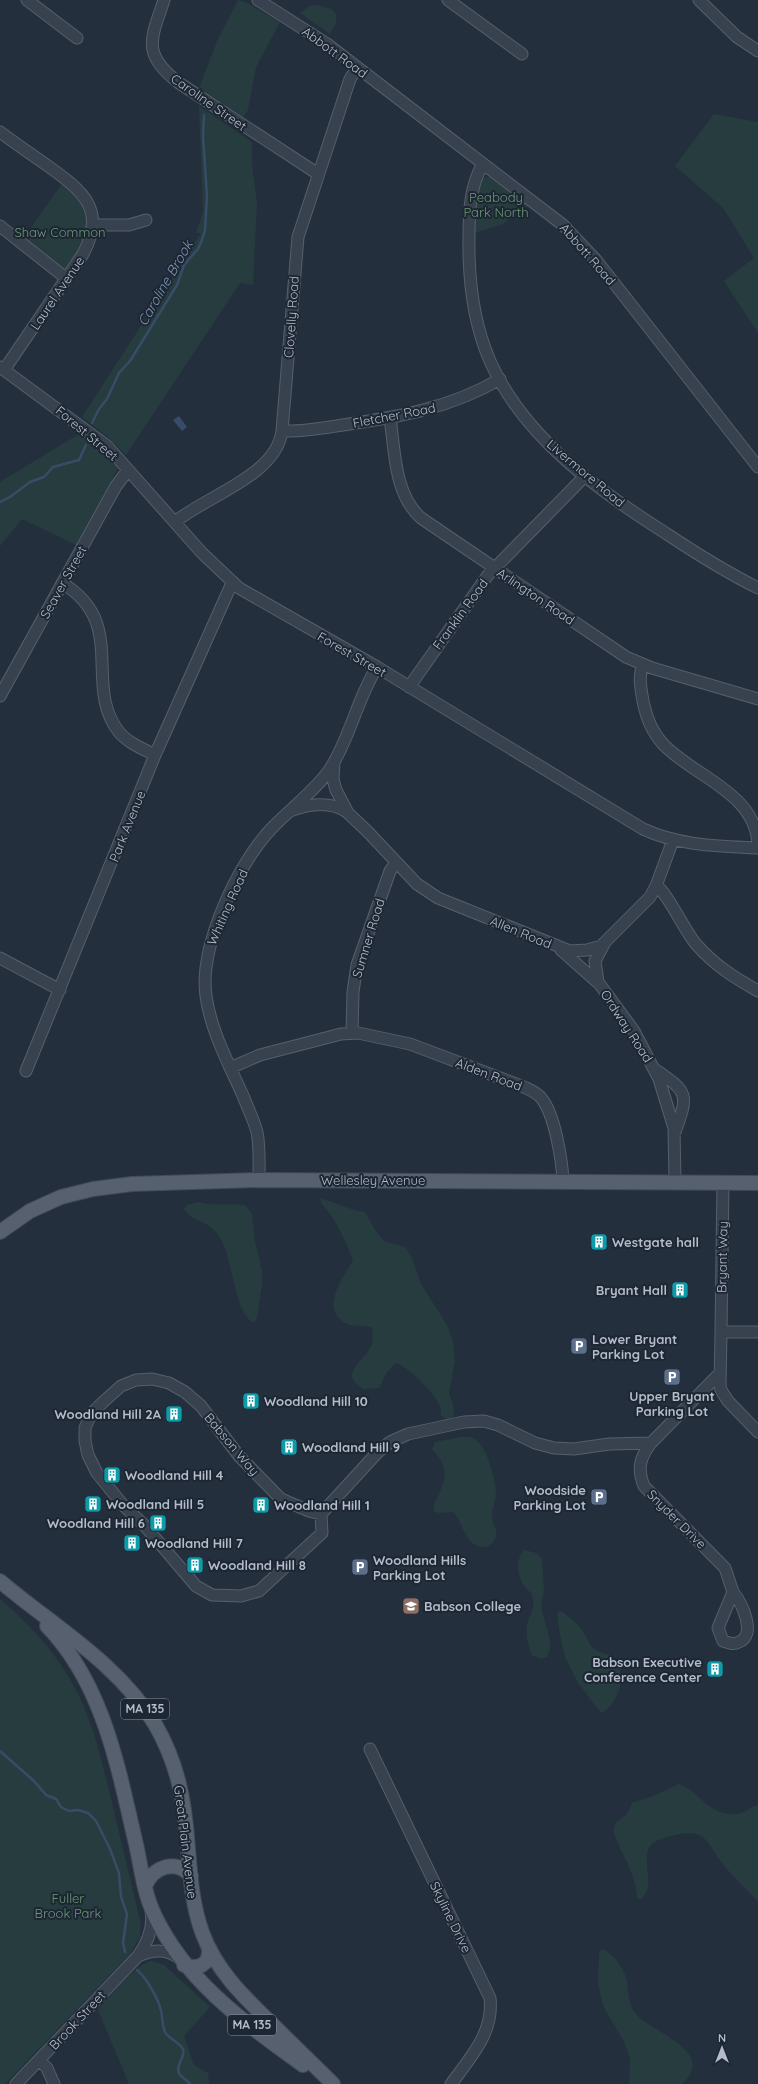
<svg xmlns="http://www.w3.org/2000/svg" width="758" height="2084" font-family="Quicksand,sans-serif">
<rect width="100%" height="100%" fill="#242f3e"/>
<path fill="#263c3f" d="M238 0 245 2 280 22 256 67 248 110 243 117 199 88 217 41Z
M318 5 331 9 336 14V23L330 34 300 13 309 6Z
M199 106 252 142V165L257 204 253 285 240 283 126 455 108 437 82 417 201 233H196L203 212Z
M714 114 758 122V333L724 281 754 258 723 208 675 166Z
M485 177H492L530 204 503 224 474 233C474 221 475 184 485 177Z
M63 182C102 216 88 236 66 274L23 239Z
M79 434 104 453 118 468 76 545 22 519 0 546V482Z
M321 1198 354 1210 365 1212 375 1230 384 1241 405 1247 412 1258 421 1284 447 1325 453 1341 455 1360 449 1394 453 1403 454 1416 449 1420 441 1416C441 1413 441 1409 440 1406 436 1395 408 1366 396 1363L387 1372 379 1388 363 1389 355 1383 351 1376C359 1353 376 1357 372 1328 363 1324 353 1328 345 1323 319 1308 344 1277 353 1260 345 1240 336 1219 321 1203Z
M199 1202C214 1207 231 1202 246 1206L252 1214 255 1241 262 1271V1285L257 1318 254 1323C235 1314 233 1265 224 1246 222 1241 218 1234 214 1230 205 1220 193 1223 184 1209L187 1205Z
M461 1437C466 1437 470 1436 475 1439 487 1447 495 1478 496 1492 496 1500 492 1508 492 1516 492 1524 499 1530 495 1539 492 1546 484 1549 477 1546 464 1540 462 1521 453 1512L438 1513 434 1511C433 1503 436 1501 439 1494 448 1473 446 1465 432 1449L435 1442Z
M524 1550 536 1553 542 1558 544 1589 541 1607 550 1640V1649L547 1657 541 1659 531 1655C529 1646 525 1634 527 1625 529 1615 535 1609 533 1599 532 1592 528 1591 525 1587 517 1576 515 1560 524 1550Z
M0 1599C31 1625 57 1654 76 1690 94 1724 102 1762 111 1799 121 1841 131 1882 141 1924L140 1937 130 1954 5 2084H0Z
M559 1611 563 1612C570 1618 578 1624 583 1631 586 1636 588 1642 592 1647 599 1654 607 1652 614 1658 629 1673 618 1705 601 1713L578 1683 565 1657 560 1635 557 1615Z
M679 1784C701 1792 707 1815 735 1814 745 1814 749 1807 758 1805V1901C747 1891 736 1880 726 1868 704 1841 708 1825 667 1837 657 1840 649 1843 647 1854 645 1870 655 1888 640 1900L637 1898C636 1873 621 1854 613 1831L616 1822 626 1815 633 1802 651 1797Z
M602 1949C613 1952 626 1971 627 1982 629 1993 628 2005 636 2014 653 2033 718 2052 682 2084H629L630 2058 623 2040 603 2006 598 1983 599 1953Z
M152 1961 164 1965 210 2007 184 2036 194 2065 208 2073 209 2084H129L98 2010C110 1997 135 1964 152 1961Z"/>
<path fill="#394c67" d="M179 416 187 427 182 431 173 420Z"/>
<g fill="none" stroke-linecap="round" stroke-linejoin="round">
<path stroke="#394c67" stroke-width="2.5" d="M92 423 99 409 107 399 119 373 130 361 177 285 184 265 198 249 202 240 205 230 207 196 203 136 204 115
M0 502 10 497 30 482 44 477 53 467 79 460 86 445
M0 1751 34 1781 46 1795 56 1799 61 1807 69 1811 78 1810 88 1813 96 1821 110 1849 119 1873 121 1897 127 1914 123 1943 125 1952
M137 1970C146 1977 159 2000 161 2011 163 2019 162 2026 165 2032 169 2039 179 2042 183 2049 186 2057 175 2065 179 2073 181 2077 187 2080 190 2084"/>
<defs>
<path id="minor" d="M27 0 77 38
M164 0C151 39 141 54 179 83L318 174
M258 0 327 44 563 225 596 260 758 467
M448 0 522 54
M699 0 737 37 758 51
M0 132C16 144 32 155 48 166 83 191 107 210 83 254L4 370
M483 164C467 190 469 225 469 255 470 292 475 327 490 361 524 438 599 491 667 534 697 554 726 572 758 588
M93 225H129L146 220
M0 226 67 279
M0 367 107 446 202 553 239 588 377 667 643 829C680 846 718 846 758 848
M390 418C395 451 394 494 421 518L626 657 652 668 758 699
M282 431C302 432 323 428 343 425 398 417 451 408 500 379
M175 522C206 496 276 476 282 431L298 237 350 79 357 68
M62 583C129 623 82 685 119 732 128 743 143 749 155 755
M643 665C638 676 641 689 643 701 646 717 652 732 663 744 694 777 757 793 758 846
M409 687 488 575 585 476
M0 696 116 486 128 470
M334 762 333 779 336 790 348 813 368 832 417 884 438 898 570 951 587 950 601 946 650 897 656 886 673 840
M290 811C308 804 330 801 347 812
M656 886C667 891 685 932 696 944 714 965 735 978 758 991
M604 944 595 961 598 982 634 1031 659 1079 674 1128 675 1181
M561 950 597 982
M0 958 60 990
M352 1033 353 992 357 965 390 871 396 863
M230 1068 260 1055 341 1034 358 1033 410 1044 524 1087C530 1090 538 1093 542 1099 555 1116 562 1160 563 1181
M656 1070C688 1092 689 1094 675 1132
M26 1071 155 755 232 583
M259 1180C259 1164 260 1147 257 1132 254 1120 248 1109 244 1098 230 1066 211 1032 206 996 199 947 237 865 271 829 288 811 318 788 330 769 350 738 357 699 377 667
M721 1332 723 1182
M758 1332H721L720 1385 721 1390 728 1401 758 1432
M152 1379 169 1383 185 1392 201 1406 239 1456 281 1499 309 1511 321 1514 322 1533 259 1591 241 1596 212 1595 196 1586 145 1526 123 1505 97 1473 88 1455 85 1441V1428L91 1414 102 1403 121 1386 136 1380Z
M651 1443C640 1457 637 1469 644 1486L725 1568 733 1592 718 1628 723 1641C729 1643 733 1645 739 1642 757 1635 742 1603 733 1592
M321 1514 377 1453 390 1442 408 1434 464 1422 484 1421 498 1425 535 1443 554 1448 574 1449 609 1444 651 1443 720 1373
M370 1749 490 1998C494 2032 471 2057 451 2084
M138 1956C153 1950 167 1948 180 1959
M39 2060 47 2068 54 2084
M16 2084 138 1956C148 1942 154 1928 151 1911"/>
<path id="major" d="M0 1232 30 1211 61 1197 93 1189 132 1184 259 1180 758 1183
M0 1581C53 1626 118 1663 155 1724 170 1750 180 1780 184 1810 190 1851 188 1893 202 1932 216 1971 245 1998 274 2026 294 2046 314 2065 333 2084
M47 1626C104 1685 118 1768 136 1844 141 1867 144 1893 154 1914 185 1981 245 2023 303 2065
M145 1886C153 1867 176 1858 191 1876
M184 1965C198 1970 210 1965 209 1949"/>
</defs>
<use href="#minor" stroke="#565f6c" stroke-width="13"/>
<use href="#major" stroke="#414a57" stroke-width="16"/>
<use href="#minor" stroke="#38414e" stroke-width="11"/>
<use href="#major" stroke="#56606e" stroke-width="14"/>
</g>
<defs>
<symbol id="building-square" viewBox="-11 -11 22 22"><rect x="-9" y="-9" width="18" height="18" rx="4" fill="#0f9aa8" stroke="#1d2633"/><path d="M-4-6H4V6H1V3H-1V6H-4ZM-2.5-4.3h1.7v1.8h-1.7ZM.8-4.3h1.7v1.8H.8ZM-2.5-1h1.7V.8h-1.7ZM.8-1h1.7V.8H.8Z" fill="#fff"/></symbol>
<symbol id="parking-square" viewBox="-11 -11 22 22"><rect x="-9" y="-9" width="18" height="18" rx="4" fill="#5c6f8a" stroke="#1d2633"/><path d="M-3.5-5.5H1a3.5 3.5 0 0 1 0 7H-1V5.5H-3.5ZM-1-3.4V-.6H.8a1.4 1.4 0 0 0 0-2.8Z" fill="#fff"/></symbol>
<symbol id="university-square" viewBox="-11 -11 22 22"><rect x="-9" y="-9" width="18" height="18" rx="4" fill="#8d6e63" stroke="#1d2633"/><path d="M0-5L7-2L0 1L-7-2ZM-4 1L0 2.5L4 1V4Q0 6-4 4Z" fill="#fff"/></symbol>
</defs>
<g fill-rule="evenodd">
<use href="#building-square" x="589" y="1232" width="20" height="20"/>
<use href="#building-square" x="670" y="1280" width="20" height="20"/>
<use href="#parking-square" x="569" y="1336" width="20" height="20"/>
<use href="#parking-square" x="662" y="1367" width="20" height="20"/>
<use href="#building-square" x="241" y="1391" width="20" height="20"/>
<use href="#building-square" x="164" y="1404" width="20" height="20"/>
<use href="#building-square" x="279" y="1437" width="20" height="20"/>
<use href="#building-square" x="102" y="1465" width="20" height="20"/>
<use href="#parking-square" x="589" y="1487" width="20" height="20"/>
<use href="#building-square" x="83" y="1494" width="20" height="20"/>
<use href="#building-square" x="251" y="1495" width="20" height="20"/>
<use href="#building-square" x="148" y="1513" width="20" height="20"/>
<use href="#building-square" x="122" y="1533" width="20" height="20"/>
<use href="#building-square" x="185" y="1555" width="20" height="20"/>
<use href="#parking-square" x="350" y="1557" width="20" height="20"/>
<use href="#university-square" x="401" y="1596" width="20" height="20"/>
<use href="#building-square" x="705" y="1659" width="20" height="20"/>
</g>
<g text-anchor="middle" stroke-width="4" stroke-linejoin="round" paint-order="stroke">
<g fill="#1d2633" stroke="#878f9c" stroke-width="1">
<rect x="121" y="1699" width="48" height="20" rx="3"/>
<rect x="228" y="2015" width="48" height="20" rx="3"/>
</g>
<g font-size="12" font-weight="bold" fill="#b4bcc9">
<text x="145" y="1713">MA 135</text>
<text x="252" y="2029">MA 135</text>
</g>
<g font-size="13" fill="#b4bcc9" stroke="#1d2633">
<text transform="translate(335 52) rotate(36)" y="5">Abbott Road</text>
<text transform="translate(209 102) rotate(35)" y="5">Caroline Street</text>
<text transform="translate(588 254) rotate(49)" y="5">Abbott Road</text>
<text transform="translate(57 293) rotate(-56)" y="5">Laurel Avenue</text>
<text transform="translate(291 317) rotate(-86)" y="5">Clovelly Road</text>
<text transform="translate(394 415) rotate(-11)" y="5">Fletcher Road</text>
<text transform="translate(87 433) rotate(40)" y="5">Forest Street</text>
<text transform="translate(586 473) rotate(40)" y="5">Livermore Road</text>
<text transform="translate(63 582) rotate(-61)" y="5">Seaver Street</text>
<text transform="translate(536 596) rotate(34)" y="5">Arlington Road</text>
<text transform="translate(460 614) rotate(-54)" y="5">Franklin Road</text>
<text transform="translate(352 654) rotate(30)" y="5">Forest Street</text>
<text transform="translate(127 826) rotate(-68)" y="5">Park Avenue</text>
<text transform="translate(227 907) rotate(-66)" y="5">Whiting Road</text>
<text transform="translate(521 932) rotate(22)" y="5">Allen Road</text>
<text transform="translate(368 938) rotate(-73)" y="5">Sumner Road</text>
<text transform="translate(627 1026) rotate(57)" y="5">Ordway Road</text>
<text transform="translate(489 1074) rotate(21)" y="5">Alden Road</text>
<text x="373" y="1185">Wellesley Avenue</text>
<text transform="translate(722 1257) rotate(-89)" y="5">Bryant Way</text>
<text transform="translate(232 1444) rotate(50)" y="5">Babson Way</text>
<text transform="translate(677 1519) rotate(45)" y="5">Snyder Drive</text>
<text transform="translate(186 1842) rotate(83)" y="5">Great Plain Avenue</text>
<text transform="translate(451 1917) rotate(64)" y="5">Skyline Drive</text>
<text transform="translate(77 2020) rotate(-47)" y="5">Brook Street</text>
</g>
<g font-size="13" fill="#6b9a76" stroke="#1d2633">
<text x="496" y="202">Peabody<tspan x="496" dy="15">Park North</tspan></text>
<text x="60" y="237">Shaw Common</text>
<text x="68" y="1903">Fuller<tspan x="68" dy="15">Brook Park</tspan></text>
</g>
<g font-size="13" font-weight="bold" fill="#b4bcc9" stroke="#1d2633" text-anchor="start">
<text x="612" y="1247">Westgate hall</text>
<text x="667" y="1295" text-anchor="end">Bryant Hall</text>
<text x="592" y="1344">Lower Bryant<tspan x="592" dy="15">Parking Lot</tspan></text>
<text x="672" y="1401" text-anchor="middle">Upper Bryant<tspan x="672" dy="15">Parking Lot</tspan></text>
<text x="264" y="1406">Woodland Hill 10</text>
<text x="161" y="1419" text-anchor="end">Woodland Hill 2A</text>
<text x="302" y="1452">Woodland Hill 9</text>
<text x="125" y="1480">Woodland Hill 4</text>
<text x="586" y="1495" text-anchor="end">Woodside<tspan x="586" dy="15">Parking Lot</tspan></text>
<text x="106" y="1509">Woodland Hill 5</text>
<text x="274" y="1510">Woodland Hill 1</text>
<text x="145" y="1528" text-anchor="end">Woodland Hill 6</text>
<text x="145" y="1548">Woodland Hill 7</text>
<text x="373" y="1565">Woodland Hills<tspan x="373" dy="15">Parking Lot</tspan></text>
<text x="208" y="1570">Woodland Hill 8</text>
<text x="424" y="1611">Babson College</text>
<text x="702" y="1667" text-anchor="end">Babson Executive<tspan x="702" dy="15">Conference Center</tspan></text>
</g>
<g font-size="14" font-style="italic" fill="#7c92b1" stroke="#1d2633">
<text transform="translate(165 283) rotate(-60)" y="5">Caroline Brook</text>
</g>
</g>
<g transform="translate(722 2048)" stroke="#1d2633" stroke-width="3" paint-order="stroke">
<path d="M0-3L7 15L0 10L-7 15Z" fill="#b4bcc9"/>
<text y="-6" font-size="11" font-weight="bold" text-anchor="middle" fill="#b4bcc9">N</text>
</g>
</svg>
